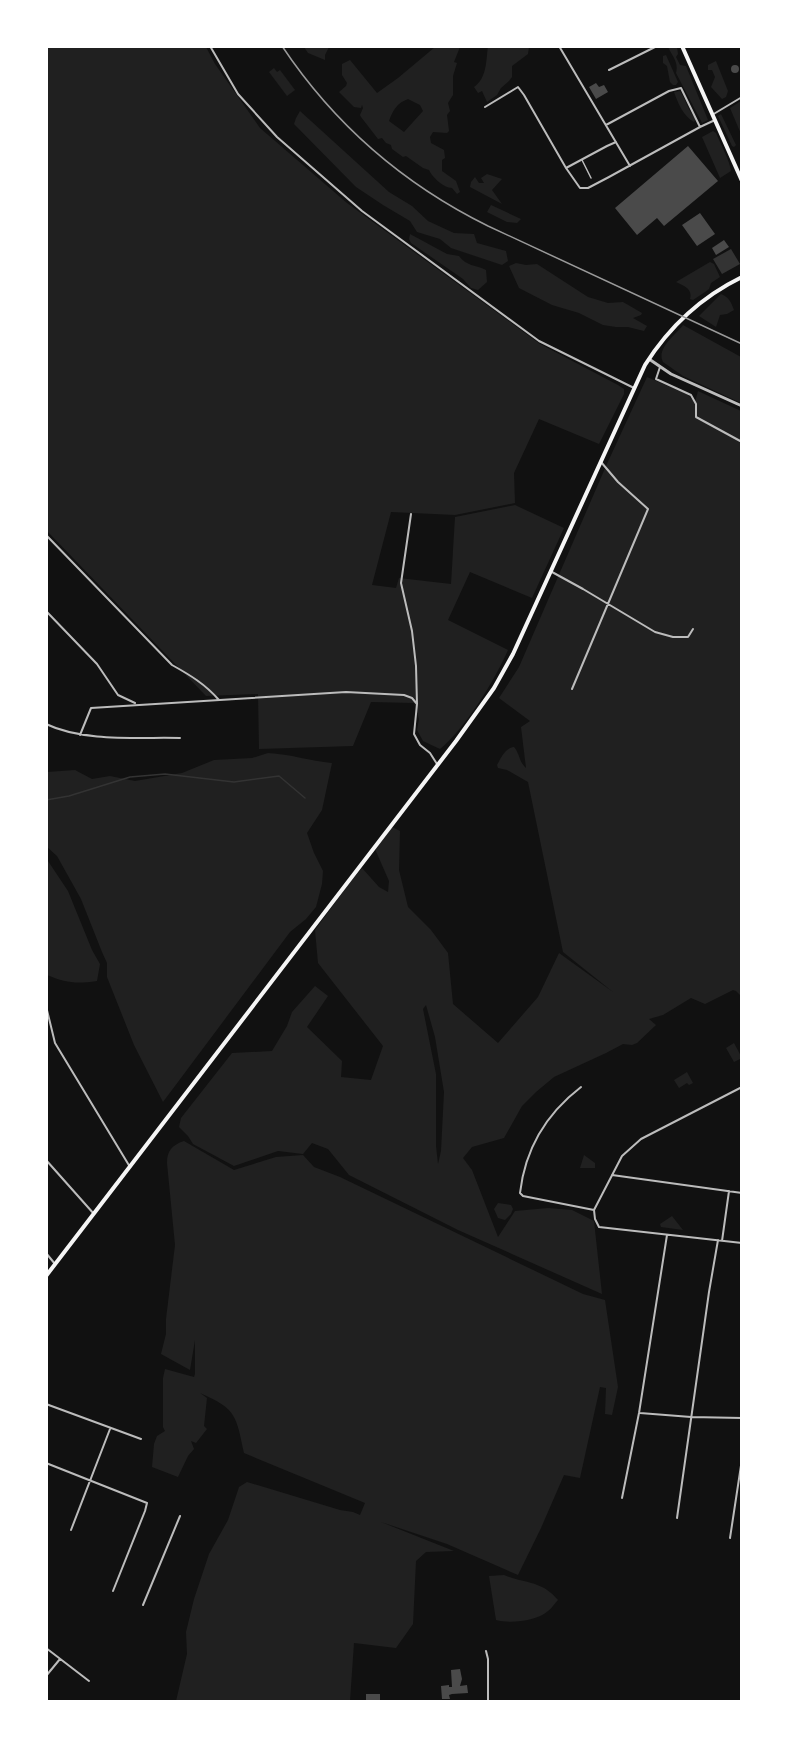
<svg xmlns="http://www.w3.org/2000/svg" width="788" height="1748" font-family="'IBM Plex Serif',serif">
<rect width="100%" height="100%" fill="#111"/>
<path fill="#202020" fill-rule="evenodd" d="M488 46 529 47 528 54 512 66V77L509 81 501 88 497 95 487 102 482 91 478 93 474 87C487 78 486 61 488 46Z
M47 47H206L215 64 260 128 347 203 540 344 618 385 624 389V394L599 444 539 419 514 473 515 503 455 515 391 512 372 585 396 588 399 578 451 584 455 517 515 505 564 528 532 598 470 572 448 620 508 650C495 680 465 729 440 749L423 741 417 730 419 719 414 703 371 702 353 746 259 749 258 694 206 696 47 531Z
M304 47H329L325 55V60L308 53Z
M435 47H460L454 62 457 63 453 76V95L448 103 450 111 447 115 449 131 447 133 433 132 430 137 431 143 444 150 445 158 442 160V171L456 181 460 192 457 194 452 188C444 188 432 177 429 170L423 168 406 156 403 157 392 149 391 145 386 143 382 138 378 139 361 117 360 115 363 108 362 105 361 108 354 107 339 92 346 86 347 83 342 75V64L350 60 377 93 398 78ZM408 99 420 105 423 111 404 132 389 121C393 110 397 103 408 99Z
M668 47H677L678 54 676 57 680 65 686 66 708 120 702 123 676 73C679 62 672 56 668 47Z
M666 55 678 82 676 85H673L670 82 667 66 663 63V56Z
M716 61 728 91 726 97 722 99 711 87 715 77 712 70H708V65Z
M274 68 277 72 280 70 295 90 287 96 269 72Z
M680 91C686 100 688 111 696 119L694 122C683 116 678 103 674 92Z
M741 101V134L730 108Z
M300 111 389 192 412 206 428 221 454 233 474 234 477 243 506 251 508 261 502 265 451 248 440 239 417 232 410 221 383 205 356 187 294 124 296 118Z
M721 114 736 145 734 147 732 146 718 116Z
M713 131 716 133C720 143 730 161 731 171L720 178 702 137Z
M487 174 502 179 492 190 502 204 470 187 471 182 475 177 479 183H484L481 178Z
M491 205 521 219 517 223 507 222 487 212Z
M410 234 447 254 459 256C466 266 476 265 486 270L487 282 478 290 471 288 463 279 411 243 409 239Z
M710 262 714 264 720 277 711 283 709 289 705 292 693 300 690 299C693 289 684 286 676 282Z
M516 263 526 265 537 264 588 297 608 303 623 302 642 313 641 315 633 318 647 326 644 331 628 327H616L603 325 579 313 552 305 519 288 509 266Z
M721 294C729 297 731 302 734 310L727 314 720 315 716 327 699 316Z
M683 325 741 357V403L683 376 663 362C656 348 676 335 683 325Z
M647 377 687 394 695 402 698 391 741 411V996L736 991 733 990 705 1004 691 998 663 1015 649 1019 656 1025 637 1043 632 1045 623 1044 606 1053 554 1077 536 1092 522 1106 504 1138 472 1147 463 1158 472 1170 498 1237 515 1211 548 1208 572 1210 594 1221 602 1294 458 1230 349 1175 328 1149 312 1143 303 1154 278 1151 234 1166 193 1144 188 1136 179 1127 181 1118 232 1053 272 1051 287 1026 292 1012 315 986 328 996 307 1027 342 1061 341 1077 371 1080 383 1046 318 963 315 930 351 881 362 868 379 887 388 892 389 881 375 849 392 827 400 831 399 870 408 907 431 930 448 953 453 1004 498 1043 538 997 559 953 613 992 563 952 528 782 507 770 498 768 497 765C501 758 505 748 514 747 520 754 519 762 526 768L521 727 530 721 499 698 519 667 606 466ZM426 1005 435 1037 444 1092 441 1151 438 1164 436 1146V1074L423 1009Z
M268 753C290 754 310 761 332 763L322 810 307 833 314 853 323 871 322 884 316 907 306 919 290 932 163 1102 134 1045 107 977V963L102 952 81 899 57 856 47 847V772L75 770 92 779 110 776 135 781 182 773 214 760 252 758Z
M46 858 68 891 92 950 100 964 97 981C76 984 66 983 47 975Z
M734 1043 742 1058 734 1062 726 1048Z
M687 1072 693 1083 689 1085 687 1083 679 1088 674 1080Z
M184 1141 234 1170 276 1157 303 1155 314 1167 340 1177 583 1294 605 1300 618 1387 612 1415 605 1414 606 1388 600 1387 580 1478 564 1475 541 1528 518 1575 447 1544 381 1522 454 1551 426 1552 416 1561 413 1624 396 1648 354 1643 350 1701H176L187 1654 186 1632 194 1599 209 1554 228 1520 239 1487 247 1482 340 1510 353 1512 360 1515 365 1503 244 1453C236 1416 237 1409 200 1393L207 1398 204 1426 207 1429 196 1443 191 1441 194 1449 188 1456 178 1477 152 1467 154 1444 157 1436 165 1431 163 1427V1378L165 1369 194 1377 195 1374V1340L190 1370 161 1354 166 1334V1319L175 1245 167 1163C167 1151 172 1145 184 1141Z
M584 1155 595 1163V1168H580Z
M498 1203 511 1205 513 1209 511 1214 505 1220 498 1218 494 1209Z
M672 1216 683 1230 661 1227 660 1224Z
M504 1575C525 1584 541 1580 558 1600 555 1603 552 1608 548 1611 537 1621 510 1624 496 1620L489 1576Z"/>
<path fill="#333" d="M731 249 740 264 722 274 713 259Z"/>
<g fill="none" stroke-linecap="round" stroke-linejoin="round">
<path stroke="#333" stroke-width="1.5" d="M46 800 69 796 130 777 165 774 234 782 279 776 305 798"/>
</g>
<path fill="#4a4a4a" d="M731 69a4 4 0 1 1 8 0a4 4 0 1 1-8 0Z
M596 83 599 87 604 85 608 92 596 99 589 87Z
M688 146 718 181 664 226 657 218 637 235 615 208Z
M700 213 715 234 697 246 682 225Z
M724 240 729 247 716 255 712 248Z
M460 1669 462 1679 460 1686 467 1685 468 1693 452 1694 449 1695 450 1699H442L441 1686 449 1685V1687H452L451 1670Z
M366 1694H380V1702H366Z"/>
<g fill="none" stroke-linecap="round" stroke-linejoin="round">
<path stroke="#bcbcbc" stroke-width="1.5" d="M582 160 591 178"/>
<path stroke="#bcbcbc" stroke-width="2" d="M210 46 238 94 277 137 362 211 539 341 634 388
M559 46 630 166
M609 70 657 46
M485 107 518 87 524 95 566 168 580 188H588L609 177 700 127
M712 115 742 97
M606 125 669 91 681 88 700 127 715 120
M566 168 607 146 616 142
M660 367 656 379 691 395 696 404V417L742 442
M411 514 401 583 412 631 416 666 417 704
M46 535 172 665C190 675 205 684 219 700
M552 572 583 589 655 632 673 637H688L693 629
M46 611 97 664 118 695 135 703
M572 689 648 509 618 482 601 462
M46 724C83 742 139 737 180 738
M80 735 91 708 346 692 404 695 412 698 417 704 414 734 420 745 430 753 437 764
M46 1006 55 1043 130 1167
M581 1087C546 1114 525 1149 520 1193L523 1196 594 1210
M742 1087 641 1139 622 1156 594 1210 595 1219 599 1227 742 1243
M46 1160 94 1214
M612 1175 742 1193
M722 1241 729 1191
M46 1253 55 1264
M46 1404 141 1439
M640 1413 691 1417 742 1418
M46 1463 147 1503 145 1511 113 1591
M622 1498 639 1413 667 1235
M677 1518 709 1292 718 1240
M71 1530 110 1429
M730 1538 742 1459
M143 1605 180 1516
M46 1648 89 1681
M486 1651 488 1659V1702
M46 1676 60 1659"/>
<path stroke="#bcbcbc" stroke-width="3" d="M649 359 671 374 742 406"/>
<path stroke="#f5f5f5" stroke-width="4" d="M46 1276 456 741 494 688 513 654 645 365C669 327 701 297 742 277"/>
<path stroke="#f5f5f5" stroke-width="4" d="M682 46 742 181"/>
<path stroke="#9a9a9a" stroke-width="1.5" d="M282 46C334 124 405 185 488 226L742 344"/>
</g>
<rect width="788" height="1748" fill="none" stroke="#ffffff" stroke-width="96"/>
</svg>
